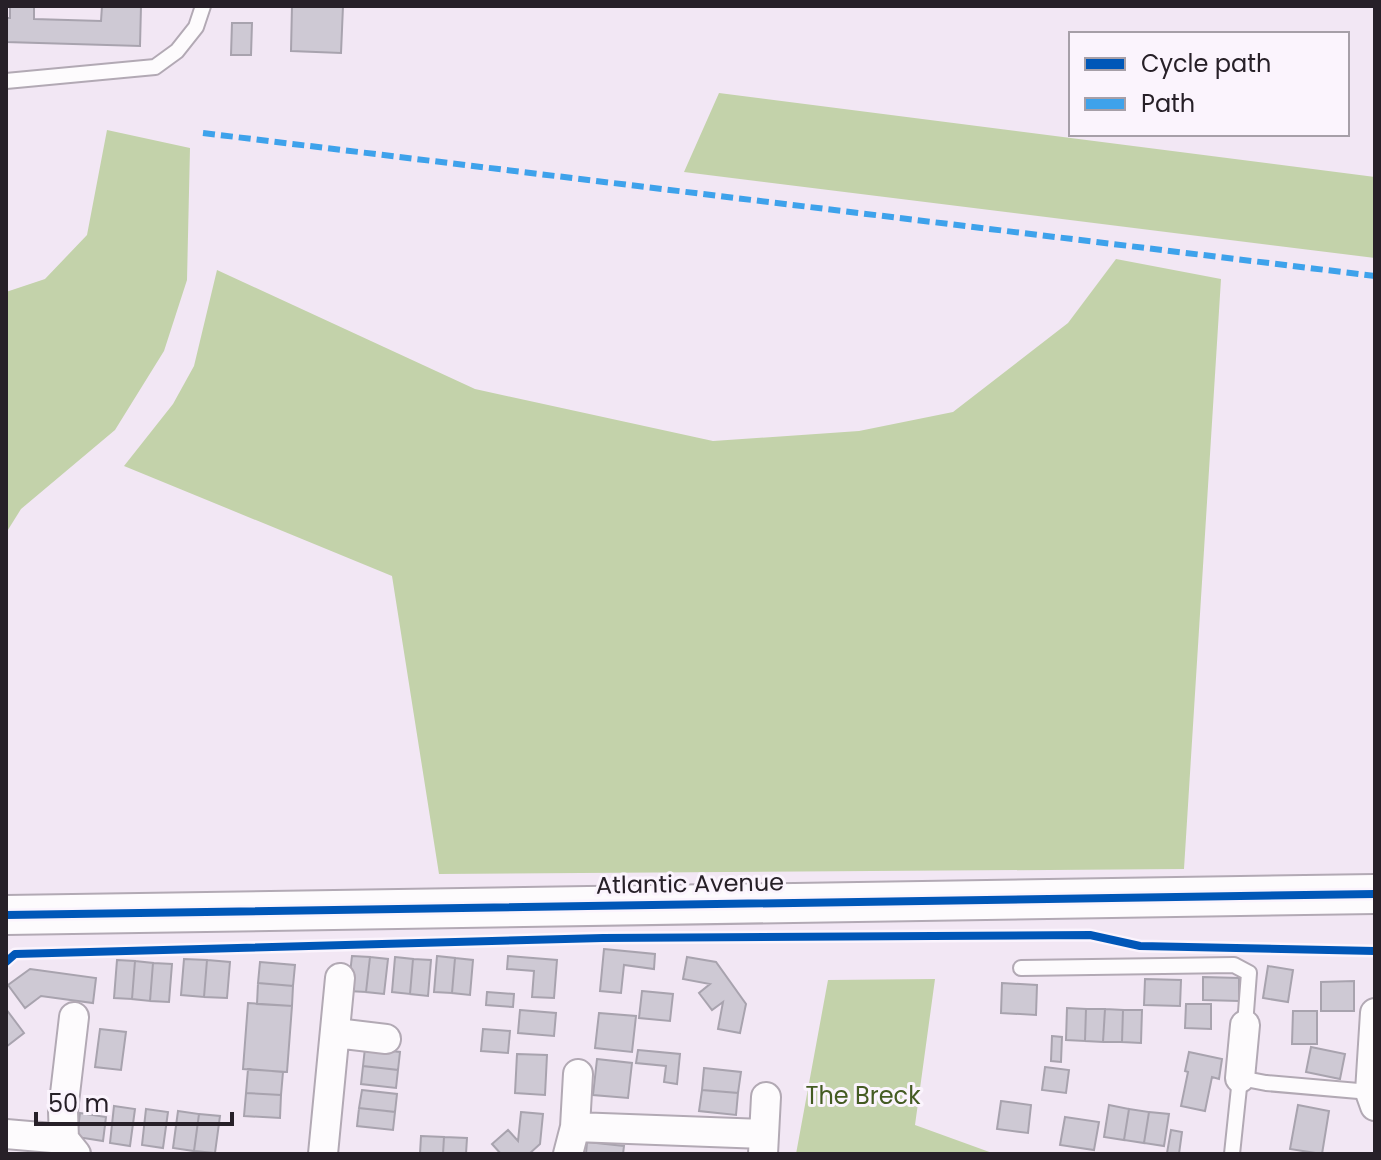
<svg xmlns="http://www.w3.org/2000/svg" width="1381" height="1160" font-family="Poppins,sans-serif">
<rect width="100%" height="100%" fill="#f2e7f4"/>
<path fill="#c3d2aa" d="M719 93 1375 177V258L684 172Z
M107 130 190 148 187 280 164 351 115 430 21 509 6 533V292L45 279 87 235Z
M1116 259 1221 279 1184 869 439 874 392 576 124 466 173 404 194 366 217 270 475 389 713 441 859 431 953 412 1068 323Z
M935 979 915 1125 995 1154H796L828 980Z"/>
<path fill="#cec9d4" stroke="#a8a3ae" stroke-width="2" d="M10 6H34V19L101 21 102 6H141L140 46 6 42V18H10Z
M292 6H343L341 53 291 51Z
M232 23H252L251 55H231Z
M604 949 655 954 654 969 624 965 621 993 600 991Z
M352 956 370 957 366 992 348 991Z
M437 956 455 958 452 993 434 992Z
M508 956 557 960 554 998 532 997 534 971 507 969Z
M370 957 388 959 384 994 366 992Z
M395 957 413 959 410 994 392 992Z
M687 957 716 962 746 1004 740 1033 718 1029 723 1002 712 1010 699 993 710 984 683 979Z
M455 958 473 960 470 995 452 993Z
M184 959 207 960 204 997 181 995Z
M413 959 431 960 428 996 410 994Z
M117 960 135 961 132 999 114 998Z
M207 960 230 962 227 998 204 997Z
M135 961 153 963 150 1001 132 999Z
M260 962 295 965 293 986 258 983Z
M153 963 172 964 169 1002 150 1001Z
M1268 966 1293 970 1288 1002 1263 998Z
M30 969 96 978 93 1003 41 996 25 1008 8 985Z
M1203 977 1239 978V1001L1203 1000Z
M1145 979 1181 980 1180 1006 1144 1005Z
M1354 981V1011H1321V982Z
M258 983 293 986 292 1006 257 1004Z
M1002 983 1037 985 1036 1015 1001 1013Z
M642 991 673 994 670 1021 639 1018Z
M487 992 514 994 513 1007 486 1005Z
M248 1003 292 1006 287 1072 243 1069Z
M1186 1004H1211V1029L1185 1028Z
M1067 1008 1086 1009 1085 1041 1066 1040Z
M6 1009 24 1033 6 1047Z
M1086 1009H1105L1103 1042 1085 1041Z
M1105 1009 1123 1010 1122 1042H1103Z
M520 1010 556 1013 554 1036 518 1033Z
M1123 1010H1142L1141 1043 1122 1042Z
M1293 1011H1317V1044H1292Z
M599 1013 636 1016 632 1052 595 1048Z
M100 1029 126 1032 121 1070 95 1067Z
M483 1029 510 1031 508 1053 481 1051Z
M1052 1036 1062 1037 1061 1062 1051 1061Z
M1311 1047 1345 1054 1340 1079 1306 1072Z
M365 1048 400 1052 398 1070 363 1066Z
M638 1050 680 1054 677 1084 664 1082 666 1066 636 1063Z
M1189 1052 1222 1059 1219 1079 1212 1077 1205 1111 1181 1106 1188 1072 1185 1071Z
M517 1054 547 1055 545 1095 515 1093Z
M597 1059 632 1063 628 1098 593 1095Z
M363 1066 398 1070 396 1088 361 1084Z
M1045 1067 1069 1070 1066 1093 1042 1090Z
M704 1068 741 1072 738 1093 702 1090Z
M248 1069 283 1072 281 1095 246 1093Z
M362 1090 397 1094 395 1112 359 1108Z
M702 1090 738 1093 736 1115 699 1111Z
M246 1093 281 1095 280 1118 244 1116Z
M1001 1101 1031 1105 1028 1133 997 1129Z
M1109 1105 1129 1109 1124 1140 1104 1137Z
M1298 1105 1329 1111 1322 1154 1290 1149Z
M114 1106 135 1109 130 1146 110 1143Z
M359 1108 395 1112 393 1130 357 1126Z
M146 1109 168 1112 163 1148 142 1145Z
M1129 1109 1149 1112 1144 1143 1124 1140Z
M178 1111 199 1114 194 1151 173 1148Z
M521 1112 543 1114 540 1144 529 1154H501L492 1144 508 1130 518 1141Z
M1149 1112 1169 1114 1164 1146 1144 1143Z
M80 1113 106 1117 103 1141 77 1137Z
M199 1114 220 1116 215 1153 194 1151Z
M1065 1117 1099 1122 1094 1150 1060 1145Z
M1171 1130 1182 1132 1179 1154 1167 1153Z
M421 1136 444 1137 443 1154H420Z
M444 1137 467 1138 466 1154H443Z
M587 1142 624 1146 623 1154H586Z"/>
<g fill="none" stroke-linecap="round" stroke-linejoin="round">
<defs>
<path id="lane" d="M6 81 155 67 177 51 196 27 203 6
M1021 968 1234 965 1249 973 1245 1025
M1232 1154 1240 1078 1266 1083 1370 1092"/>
<path id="street" d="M1375 1013 1370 1092 1375 1106
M74 1017 63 1111 64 1139 76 1154
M336 1033 386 1039
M1240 1078 1245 1025
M575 1127 764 1134
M6 1134 64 1139
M323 1154 340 978
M568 1154 575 1127 578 1074
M763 1154 766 1097"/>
<path id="secondary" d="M6 915 1375 894"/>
</defs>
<use href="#lane" stroke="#b2a9b4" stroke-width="18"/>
<use href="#street" stroke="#b2a9b4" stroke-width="32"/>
<use href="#secondary" stroke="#b2a9b4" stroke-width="42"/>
<use href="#lane" stroke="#fdfbfd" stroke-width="14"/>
<use href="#street" stroke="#fdfbfd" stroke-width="28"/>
<use href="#secondary" stroke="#fdfbfd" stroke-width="38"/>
<path stroke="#3ea2eb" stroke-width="6" stroke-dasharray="12 6" stroke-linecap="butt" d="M203 133 1375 276"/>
<defs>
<path id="cycleway" d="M6 915 1375 894
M6 962 15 954 603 938 1090 935 1140 946 1375 951"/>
</defs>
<use href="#cycleway" stroke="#fbf4fd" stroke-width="13"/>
<use href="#cycleway" stroke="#0057b8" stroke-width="8"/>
</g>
<g text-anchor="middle" stroke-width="6" stroke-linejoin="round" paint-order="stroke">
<g font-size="24" fill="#272028" stroke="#fbf4fd">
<text transform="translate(690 884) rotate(-1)" y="8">Atlantic Avenue</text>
</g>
<g font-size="24" fill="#445b22" stroke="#fbf4fd">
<text x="863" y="1104">The Breck</text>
</g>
</g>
<rect width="1381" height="1160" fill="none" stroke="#272028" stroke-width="16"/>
<rect x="1069" y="32" width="280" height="104" fill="#fbf4fd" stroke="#a69fa8" stroke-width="2"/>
<rect x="1085" y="58" width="40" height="12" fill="#0057b8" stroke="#a69fa8" stroke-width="2"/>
<text x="1141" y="72" font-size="24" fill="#272028">Cycle path</text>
<rect x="1085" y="98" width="40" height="12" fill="#3ea2eb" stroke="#a69fa8" stroke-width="2"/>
<text x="1141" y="112" font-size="24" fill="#272028">Path</text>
<path d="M36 1112v12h196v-12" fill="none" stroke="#272028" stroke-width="4"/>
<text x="48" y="1112" font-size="24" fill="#272028" stroke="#fbf4fd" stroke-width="6" paint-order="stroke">50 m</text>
</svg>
